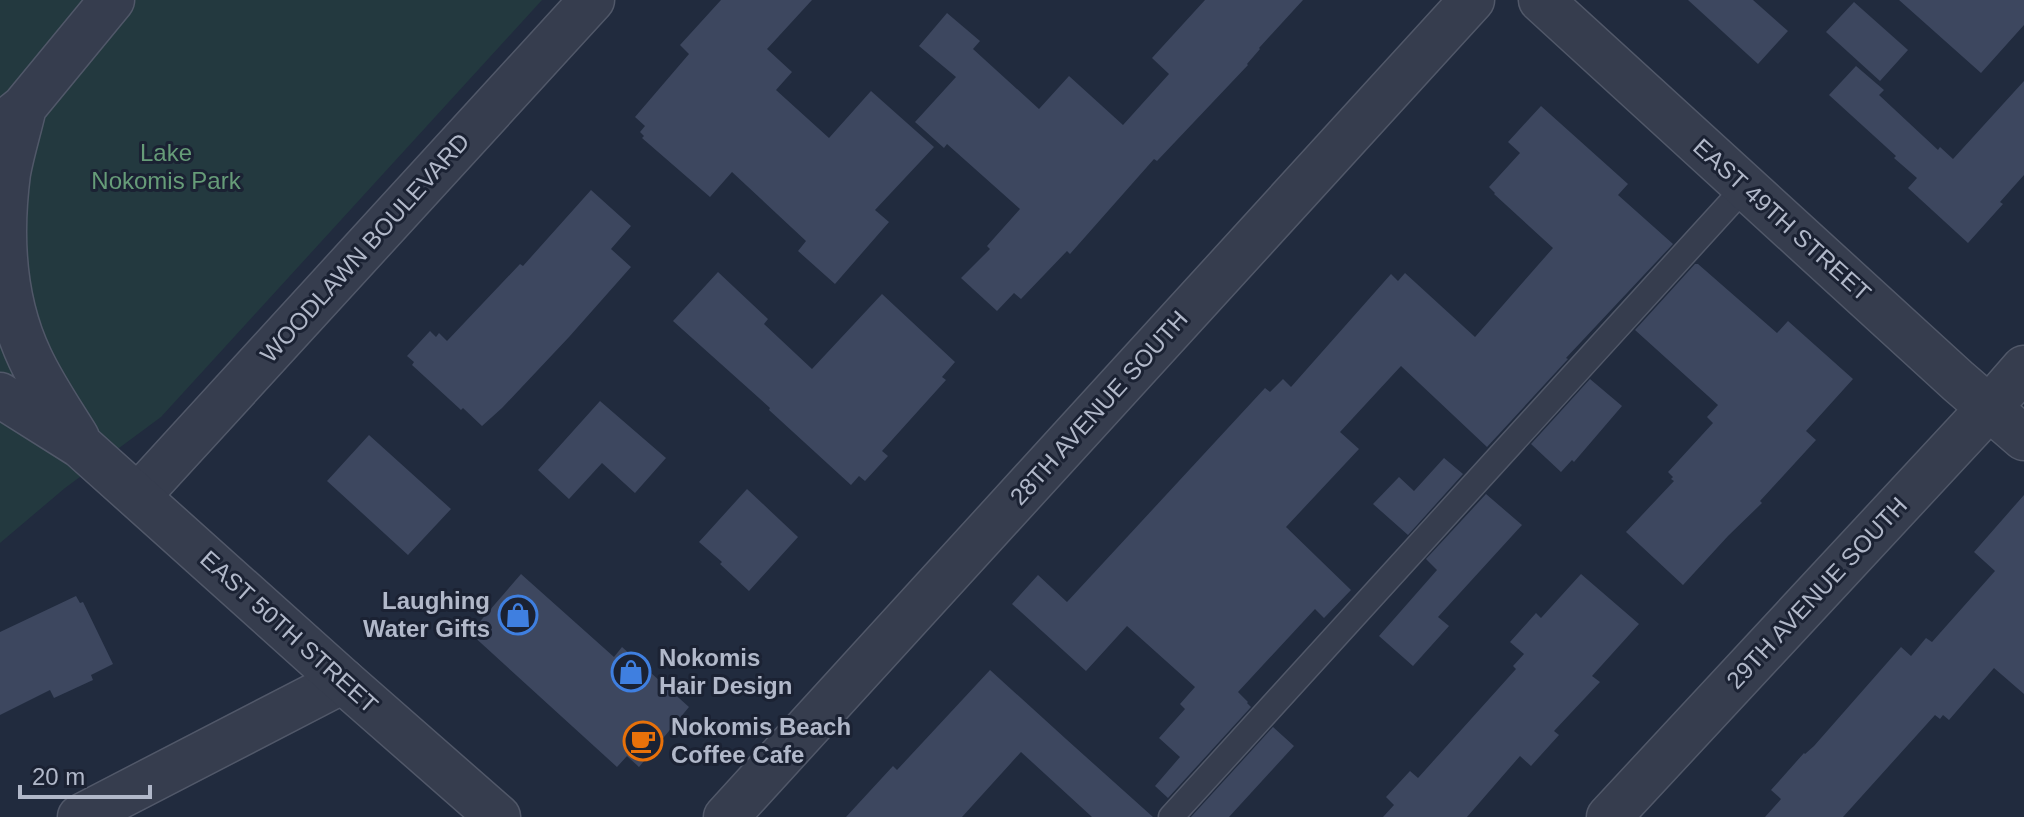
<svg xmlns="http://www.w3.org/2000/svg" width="2024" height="817" font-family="Arial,sans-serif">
<rect width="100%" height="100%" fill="#212b3e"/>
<path fill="#23393f" d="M0 0H542L161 417 65 488 0 543Z"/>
<path fill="#3d475f" d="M721 0H812L767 49 792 72 776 90 829 138 871 91 934 147 875 210 889 222 835 284 798 251 806 241 732 172 710 197 642 138 644 136 640 132 645 126 635 117 689 54 680 45Z
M1205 0H1303L1259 48 1260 49 1247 64 1248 65 1157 161 1154 159 1070 254 1067 251 1021 299 1014 293 997 311 961 278 990 249 987 246 1020 209 947 144 944 148 915 122 956 77 919 46 947 13 980 41 973 49 1039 109 1069 76 1123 125 1169 74 1152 58Z
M1688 0H1753L1788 31 1758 64Z
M1899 0H2024V25L1981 73Z
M1854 2 1908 50 1880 81 1826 32Z
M1856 66 1884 90 1879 95 1938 150 1940 147 1953 159 2024 81V175L2000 202 2003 204 1968 243 1908 188 1917 178 1894 158 1896 156 1829 95Z
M1541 106 1628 184 1618 195 1673 244 1566 358 1568 359 1487 447 1401 366 1340 432 1359 449 1286 527 1351 590 1324 618 1315 609 1238 692 1248 702 1247 703 1251 707 1168 798 1155 786 1180 757 1159 738 1185 709 1180 704 1195 687 1127 626 1086 671 1012 604 1038 575 1067 602 1265 388 1270 392 1283 379 1291 387 1391 274 1398 281 1405 273 1475 337 1553 248 1494 194 1495 193 1489 187 1520 153 1508 142Z
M591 190 631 226 611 249 631 267 569 337 502 408 482 426 463 408 461 410 412 365 414 362 407 356 430 331 436 337 439 333 447 341 520 264 523 266Z
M1695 264H1698L1777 333 1788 321 1853 379 1806 431 1816 440 1760 501 1762 503 1728 536 1683 585 1626 532 1674 481 1671 479 1673 477 1668 472 1713 423 1707 417 1718 405 1635 330Z
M718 272 768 319 764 324 812 369 882 294 955 362 942 377 946 380 882 451 888 456 865 481 859 476 851 485 769 410 770 408 673 321Z
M1590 379 1622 406 1574 462 1572 460 1561 472 1531 444Z
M600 401 666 458 635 493 602 463 569 499 538 470Z
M369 435 451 509 408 555 327 481Z
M1444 458 1463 474 1408 535 1373 504 1399 477 1414 491Z
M747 489 798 537 749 591 720 564 722 562 699 542Z
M1486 494 1522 525 1438 617 1449 626 1413 666 1379 636 1437 570 1426 559Z
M2024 495V694L1994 668 1949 720 1943 715 1940 719 1935 715 1843 817H1765L1781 799 1771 790 1804 753 1805 754 1814 746 1901 647 1911 656 1926 638 1932 642 1995 571 1974 552Z
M521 574 614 657 622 647 689 707 639 767 627 756 617 767 470 633Z
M1581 574 1639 624 1592 676 1600 682 1554 731 1559 735 1531 766 1520 756 1467 817H1383L1394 805 1386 797 1410 771 1418 778 1516 669 1513 666 1524 654 1510 642 1536 613 1541 618Z
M76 596 80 603 83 602 113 664 91 675 93 680 54 698 50 690 0 715V632Z
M990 670 1066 739 1153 817H1092L1021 752 962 817H846L893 766 897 770Z
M1273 727 1294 746 1229 817H1191Z"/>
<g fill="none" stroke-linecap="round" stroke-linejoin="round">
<defs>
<path id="service" d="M1171 817 1745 187"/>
<path id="minor" d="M1541 0 1958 381 2024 438
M138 496 592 0
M80 817 343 681
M1609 817 1990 407 2024 368"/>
<path id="tertiary" d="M24 107C19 129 12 151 8 173 0 234 3 301 30 358 43 386 61 412 77 438
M3 124 24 107 112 0
M0 395 81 446 343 681 498 817
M726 817 1472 0"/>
</defs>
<use href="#service" stroke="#515869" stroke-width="27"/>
<use href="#minor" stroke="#515869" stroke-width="47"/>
<use href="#tertiary" stroke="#515869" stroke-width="47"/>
<use href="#service" stroke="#363d4e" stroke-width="24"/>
<use href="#minor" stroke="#363d4e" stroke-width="44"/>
<use href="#tertiary" stroke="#363d4e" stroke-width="44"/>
</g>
<defs>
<symbol id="shop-ring" viewBox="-11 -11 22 22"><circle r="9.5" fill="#1b2233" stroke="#3f7fe0" stroke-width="1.5"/><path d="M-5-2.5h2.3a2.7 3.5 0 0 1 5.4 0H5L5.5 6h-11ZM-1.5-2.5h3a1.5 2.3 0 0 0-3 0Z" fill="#3f7fe0"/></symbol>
<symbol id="cafe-ring" viewBox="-11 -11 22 22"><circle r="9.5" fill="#1b2233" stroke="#e8710a" stroke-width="1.5"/><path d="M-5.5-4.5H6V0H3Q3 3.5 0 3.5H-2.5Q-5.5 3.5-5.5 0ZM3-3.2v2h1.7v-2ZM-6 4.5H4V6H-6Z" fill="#e8710a"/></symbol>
</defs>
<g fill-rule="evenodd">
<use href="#shop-ring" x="496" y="593" width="44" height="44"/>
<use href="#shop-ring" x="609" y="650" width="44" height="44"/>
<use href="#cafe-ring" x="621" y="719" width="44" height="44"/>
</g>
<g text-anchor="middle" stroke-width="6" stroke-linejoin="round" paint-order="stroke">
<g font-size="24" fill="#669c78" stroke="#1b2233">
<text x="166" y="161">Lake<tspan x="166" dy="28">Nokomis Park</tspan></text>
</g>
<g font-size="24" fill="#b1b8c9" stroke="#1b2233">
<text transform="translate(1782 220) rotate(42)" y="8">EAST 49TH STREET</text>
<text transform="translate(365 248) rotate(-48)" y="8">WOODLAWN BOULEVARD</text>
<text transform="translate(1099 408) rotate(-48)" y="8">28TH AVENUE SOUTH</text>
<text transform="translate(1817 593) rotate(-47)" y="8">29TH AVENUE SOUTH</text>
<text transform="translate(289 632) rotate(42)" y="8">EAST 50TH STREET</text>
</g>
<g font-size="24" font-weight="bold" fill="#b1b8c9" stroke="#1b2233" text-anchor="start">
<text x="490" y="609" text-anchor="end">Laughing<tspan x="490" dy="28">Water Gifts</tspan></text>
<text x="659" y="666">Nokomis<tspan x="659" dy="28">Hair Design</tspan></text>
<text x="671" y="735">Nokomis Beach<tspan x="671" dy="28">Coffee Cafe</tspan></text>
</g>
</g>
<path d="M20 785v12h130v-12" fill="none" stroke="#b1b8c9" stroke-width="4"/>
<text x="32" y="785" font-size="24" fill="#b1b8c9" stroke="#1b2233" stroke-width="6" paint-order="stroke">20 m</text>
</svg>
